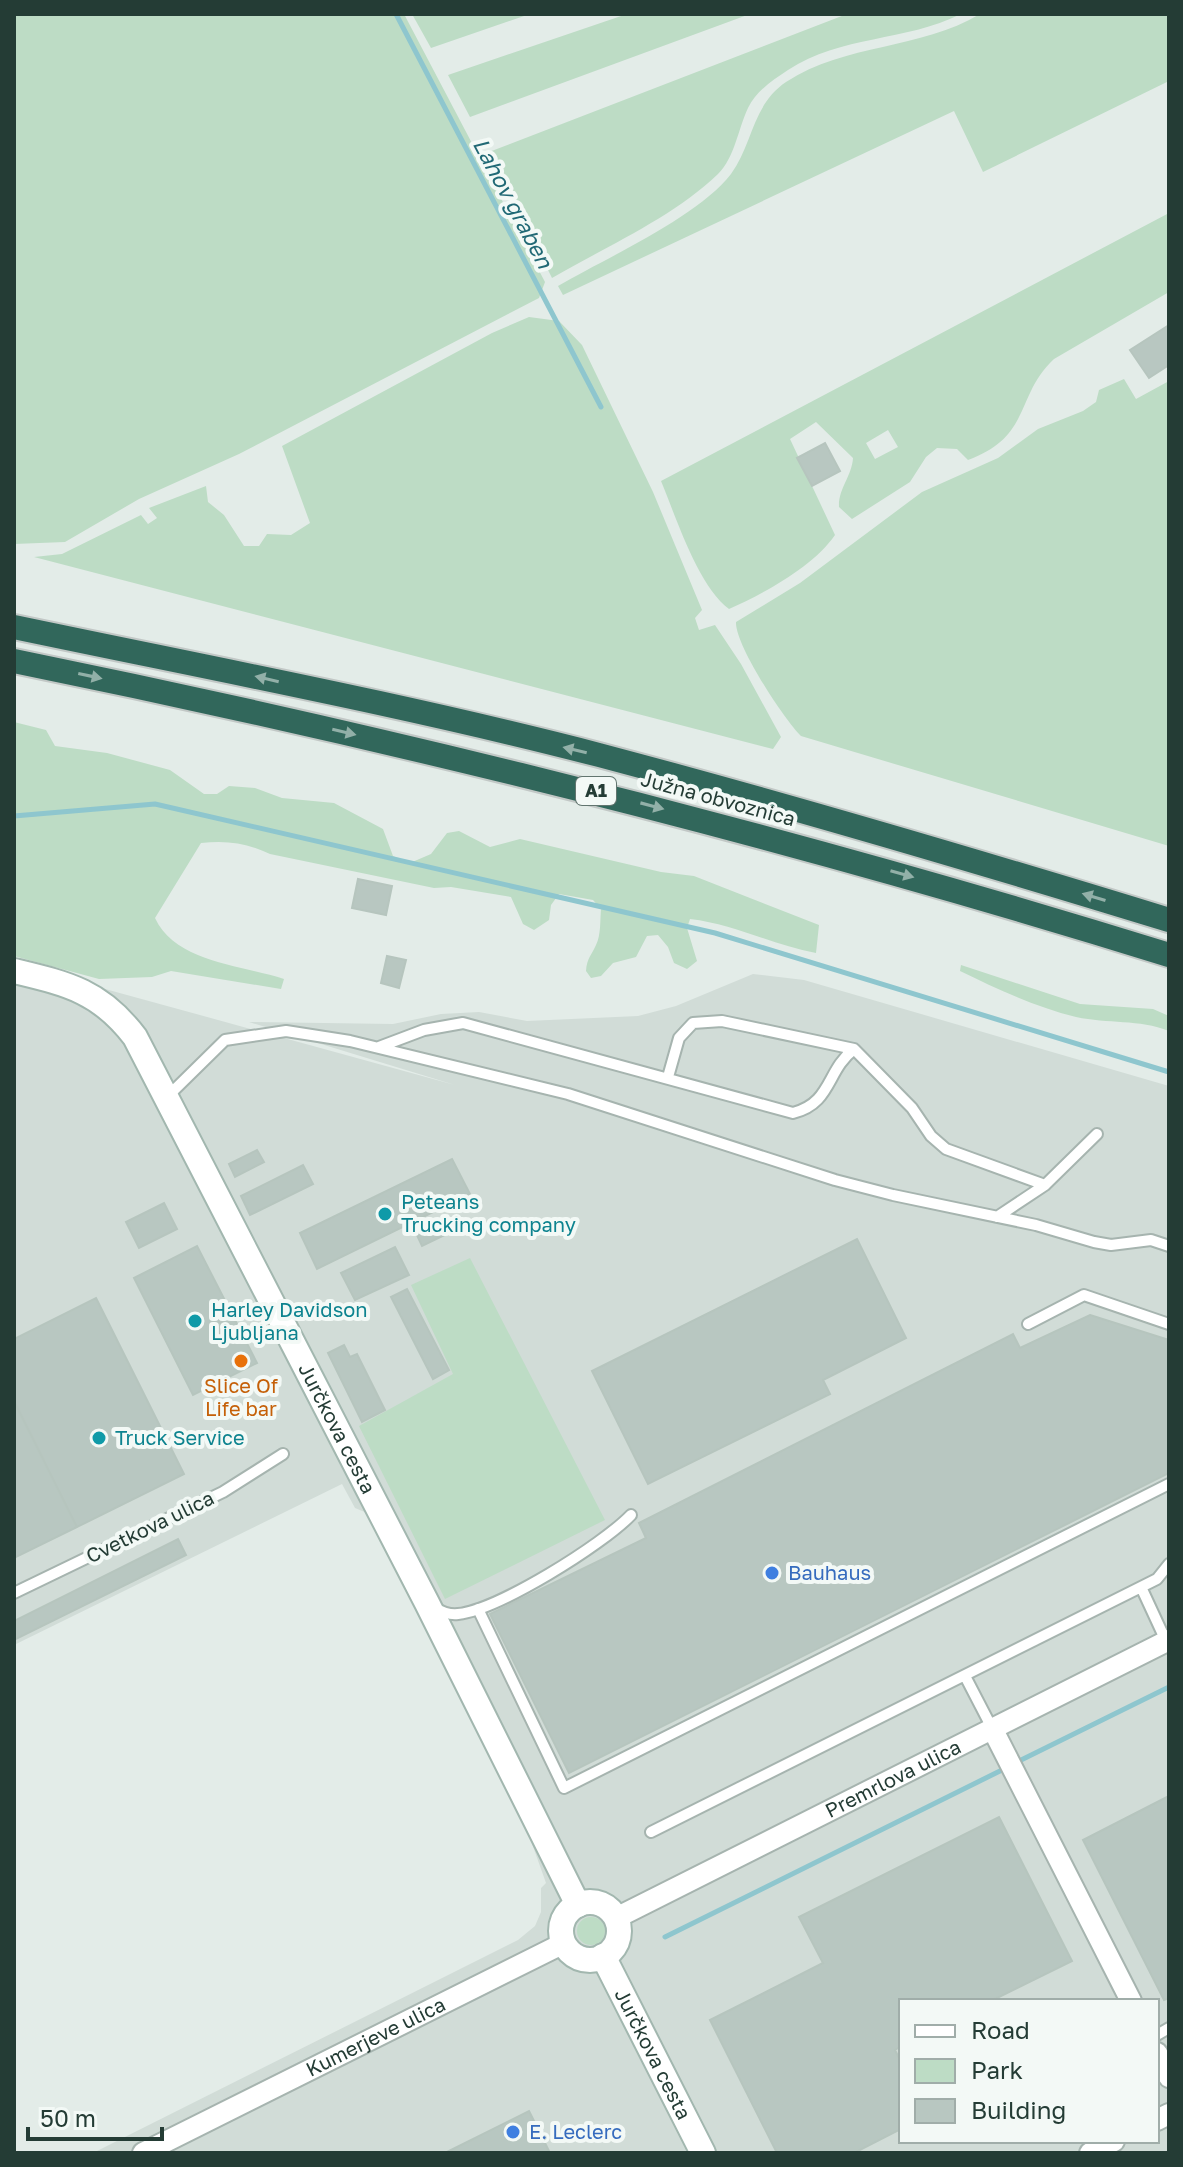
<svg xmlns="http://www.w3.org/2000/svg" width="1183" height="2167" font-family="'Golos Text',sans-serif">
<rect width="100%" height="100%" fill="#e3ece8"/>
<path fill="#d1dcd7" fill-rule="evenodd" d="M14 964 455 1085 249 1022 393 1024 441 1014 479 1012 527 1021 638 1016 676 1006 753 974 804 980 1169 1086V2153H93L518 1940 535 1926 541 1912V1888L546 1883 530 1838 367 1513 355 1508 342 1484 14 1645ZM901 2001H1157V2141H901Z"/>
<path fill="#bddcc5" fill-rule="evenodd" d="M14 14H404L545 282 539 298 239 454 139 499 65 542 14 544Z
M412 14H530L431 48Z
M627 14H750L470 117 448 75Z
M847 14H961C905 42 841 35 788 70 773 80 756 91 748 108 738 129 735 157 718 174 672 218 607 246 552 278L489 152Z
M980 14H1169V81L983 172 954 111 563 295 558 286C606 258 698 217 731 174 753 144 752 105 786 82 846 43 920 50 980 14Z
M1169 213V292L1054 359C1015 395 1032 437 968 460L957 449 937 448 926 457 910 482 852 519 839 507C838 489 852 476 853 458L816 422 790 439 835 535C813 567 763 594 729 609 698 586 676 517 661 481ZM888 430 898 447 875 459 866 443Z
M529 317 559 321 582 345 653 492 702 610 695 618 699 630 715 625 741 664 781 737 773 749 34 557 62 554 141 515 148 524 157 518 149 508 206 486 208 502 224 515 244 546H259L267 534 291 535 310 523 282 446 492 333Z
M1124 379 1136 399 1169 381V846L801 736C784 719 735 645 736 622L800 583 922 492 998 458 1038 429 1083 411 1096 402 1099 390Z
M14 722 46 730 55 746 107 753 170 770 204 794H217L229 786 255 788 282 798 334 803 383 829 393 856 410 863 431 854 447 833 459 831 490 847 520 839 661 872 694 876 819 925 816 953C773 945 734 924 690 919L687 928 697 961 687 969 674 963 668 947 658 935 647 936 636 957 613 963 601 976 591 978 586 971C587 958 591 956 596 945 601 935 600 920 601 909L593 900 559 894 551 905 549 920 534 930 523 924 511 897 451 887 434 888 270 854C247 843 227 840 201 843L155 918C176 963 243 965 284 979L281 989 171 971 152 977 99 979 14 956Z
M961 965 1080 1004 1153 1009 1169 1016V1031C1139 1019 1108 1024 1076 1017 1036 1007 997 989 960 971Z
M470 1258 605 1520 445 1599 359 1426 453 1374 411 1285Z
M577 1931a14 14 0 1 1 28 0a14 14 0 1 1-28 0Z"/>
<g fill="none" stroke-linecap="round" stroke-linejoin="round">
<path stroke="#8ec6ce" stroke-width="5" d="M396 14 601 407
M14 816 155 804 715 933 1169 1072
M1017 1762 1169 1687
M665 1937 1008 1767"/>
</g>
<path fill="#b8c7c1" stroke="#b6c5be" stroke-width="2" d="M1169 325V365L1149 378 1130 350Z
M825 443 840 471 812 486 797 458Z
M358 879 392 886 386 915 352 908Z
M387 956 406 960 399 988 381 983Z
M257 1150 264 1162 235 1177 229 1164Z
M452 1159 470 1194 317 1269 300 1233Z
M303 1165 313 1184 250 1215 241 1196Z
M164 1203 177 1229 139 1248 126 1222Z
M446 1216 453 1231 422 1246 415 1231Z
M857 1239 906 1338 823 1380 830 1394 648 1484 592 1371Z
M197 1246 257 1363 193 1395 134 1278Z
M395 1247 409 1275 355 1300 341 1273Z
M407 1289 449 1370 433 1379 391 1297Z
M96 1298 184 1474 77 1527 14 1401V1339Z
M1090 1315 1169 1340V1473L569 1773 490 1614 646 1538 639 1523 1013 1334 1020 1348Z
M344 1345 350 1357 357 1354 385 1410 362 1422 328 1353Z
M14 1401 77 1527 14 1558Z
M178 1539 186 1555 14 1640V1621Z
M1169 1796V1998L1164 2000 1083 1840Z
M999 1817 1072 1961 991 2001H901V2046L895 2050 901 2062V2129L854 2153H777L710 2020 823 1963 799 1917Z
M529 2111 550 2153H445Z"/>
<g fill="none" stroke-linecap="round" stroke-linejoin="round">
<defs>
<path id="lane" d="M379 1047 424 1030 463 1023 793 1113C832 1103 826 1071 854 1049
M668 1077 679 1038 693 1023 722 1021 854 1049 912 1108 931 1136 946 1149 1045 1185
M168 1096 225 1040 286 1031 350 1041 568 1094 835 1180 893 1195 1036 1225 1094 1242 1111 1245 1151 1240 1169 1246
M997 1217 1045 1185 1097 1134
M1028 1324 1084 1295 1169 1324
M1141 1587 1166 1641
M14 1593 223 1492 283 1454
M435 1608C442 1612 450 1615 458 1614 498 1610 602 1545 631 1515
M478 1609 564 1788 1169 1484
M965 1676 993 1730
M651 1832 1157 1579 1169 1564
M1157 2035 1169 2028"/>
<g id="street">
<path d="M993 1730 1131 2001"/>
<path id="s1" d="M616 1918 1169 1640"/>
<path d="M1157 2053 1169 2077"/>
<path d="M1157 2120 1169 2114"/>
<path id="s2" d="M143 2153 564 1943"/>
<path d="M1090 2153 1114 2141"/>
</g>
<g id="secondary">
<path id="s3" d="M14 971C68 984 100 991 135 1037L427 1603 578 1905"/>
<circle cx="590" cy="1931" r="29"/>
<path id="s4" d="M603 1956 703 2153"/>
</g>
<path id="highway" d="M14 627C209 668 406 705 599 755 791 806 980 862 1169 920
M14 661C407 741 786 836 1169 955"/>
</defs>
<use href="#lane" stroke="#a6b4af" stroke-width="14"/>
<use href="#street" stroke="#a6b4af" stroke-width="24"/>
<use href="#secondary" stroke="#a2b7af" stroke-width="28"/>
<use href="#highway" stroke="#c2c8c6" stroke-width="28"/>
<use href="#lane" stroke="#fff" stroke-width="10"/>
<use href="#street" stroke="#fff" stroke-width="20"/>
<use href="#secondary" stroke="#fff" stroke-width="24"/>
<use href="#highway" stroke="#31675b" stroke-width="24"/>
</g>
<defs><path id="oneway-solid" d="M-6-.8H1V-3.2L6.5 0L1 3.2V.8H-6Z" transform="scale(2)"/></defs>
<g fill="#92b0a8">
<use href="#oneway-solid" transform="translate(90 676) rotate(12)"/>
<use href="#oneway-solid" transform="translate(267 679) rotate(-167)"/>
<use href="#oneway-solid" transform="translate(344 732) rotate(13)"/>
<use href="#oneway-solid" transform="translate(575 750) rotate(-167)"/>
<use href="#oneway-solid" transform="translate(652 806) rotate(15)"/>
<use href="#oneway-solid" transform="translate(902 874) rotate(16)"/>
<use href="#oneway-solid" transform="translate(1094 897) rotate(-163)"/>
</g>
<g fill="#0f9aa8" stroke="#f3f9f6" stroke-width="3">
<circle cx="385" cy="1214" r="8"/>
<circle cx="195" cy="1321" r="8"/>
<circle cx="99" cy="1438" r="8"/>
</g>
<circle fill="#e8710a" stroke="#f3f9f6" stroke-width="3" cx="241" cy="1361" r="8"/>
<g fill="#3f7fe0" stroke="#f3f9f6" stroke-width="3">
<circle cx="772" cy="1573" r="8"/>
<circle cx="513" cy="2132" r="8"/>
</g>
<g text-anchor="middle" stroke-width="8" stroke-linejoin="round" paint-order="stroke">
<rect fill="#f3f9f6" stroke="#62756f" stroke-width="2" x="576" y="777" width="40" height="28" rx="6"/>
<g font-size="18" font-weight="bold" fill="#243c35">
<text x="596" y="797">A1</text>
</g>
<g font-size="20" fill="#243c35" stroke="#f3f9f6">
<text transform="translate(718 799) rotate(15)" y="7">Južna obvoznica</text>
<text dy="7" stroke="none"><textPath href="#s3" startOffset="582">Jurčkova cesta</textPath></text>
<text transform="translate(150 1527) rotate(-26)" y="7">Cvetkova ulica</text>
<text dy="7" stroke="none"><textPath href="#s1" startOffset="310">Premrlova ulica</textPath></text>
<text dy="7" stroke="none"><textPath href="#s2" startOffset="260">Kumerjeve ulica</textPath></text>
<text dy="7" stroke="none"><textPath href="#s4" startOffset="110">Jurčkova cesta</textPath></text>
</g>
<g font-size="20" fill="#0d838f" stroke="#f3f9f6" text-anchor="start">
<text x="401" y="1209">Peteans<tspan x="401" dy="23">Trucking company</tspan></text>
<text x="211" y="1317">Harley Davidson<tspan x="211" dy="23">Ljubljana</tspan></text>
<text x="115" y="1445">Truck Service</text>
</g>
<g font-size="20" fill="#c56008" stroke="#f3f9f6">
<text x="241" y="1393">Slice Of<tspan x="241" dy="23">Life bar</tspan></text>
</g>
<g font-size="20" fill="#366cbe" stroke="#f3f9f6" text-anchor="start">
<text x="788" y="1580">Bauhaus</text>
<text x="529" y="2139">E. Leclerc</text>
</g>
<g font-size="22" font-style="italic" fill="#216975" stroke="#f3f9f6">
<text transform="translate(513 203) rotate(62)" y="8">Lahov graben</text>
</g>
</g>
<rect width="1183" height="2167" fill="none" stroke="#243c35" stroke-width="32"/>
<rect x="899" y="1999" width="260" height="144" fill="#f3f9f6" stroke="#a0ada9" stroke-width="2"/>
<rect x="915" y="2025" width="40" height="12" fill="#ffffff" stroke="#a0ada9" stroke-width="2"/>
<text x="971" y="2039" font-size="24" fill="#243c35">Road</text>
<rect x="915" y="2059" width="40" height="24" fill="#bddcc5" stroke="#a0ada9" stroke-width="2"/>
<text x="971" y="2079" font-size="24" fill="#243c35">Park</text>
<rect x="915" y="2099" width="40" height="24" fill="#b8c7c1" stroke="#a0ada9" stroke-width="2"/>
<text x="971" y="2119" font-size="24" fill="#243c35">Building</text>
<path d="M28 2127v12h134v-12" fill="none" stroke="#243c35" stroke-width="4"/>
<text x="40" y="2127" font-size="24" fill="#243c35" stroke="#f3f9f6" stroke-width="6" paint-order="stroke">50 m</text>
</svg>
